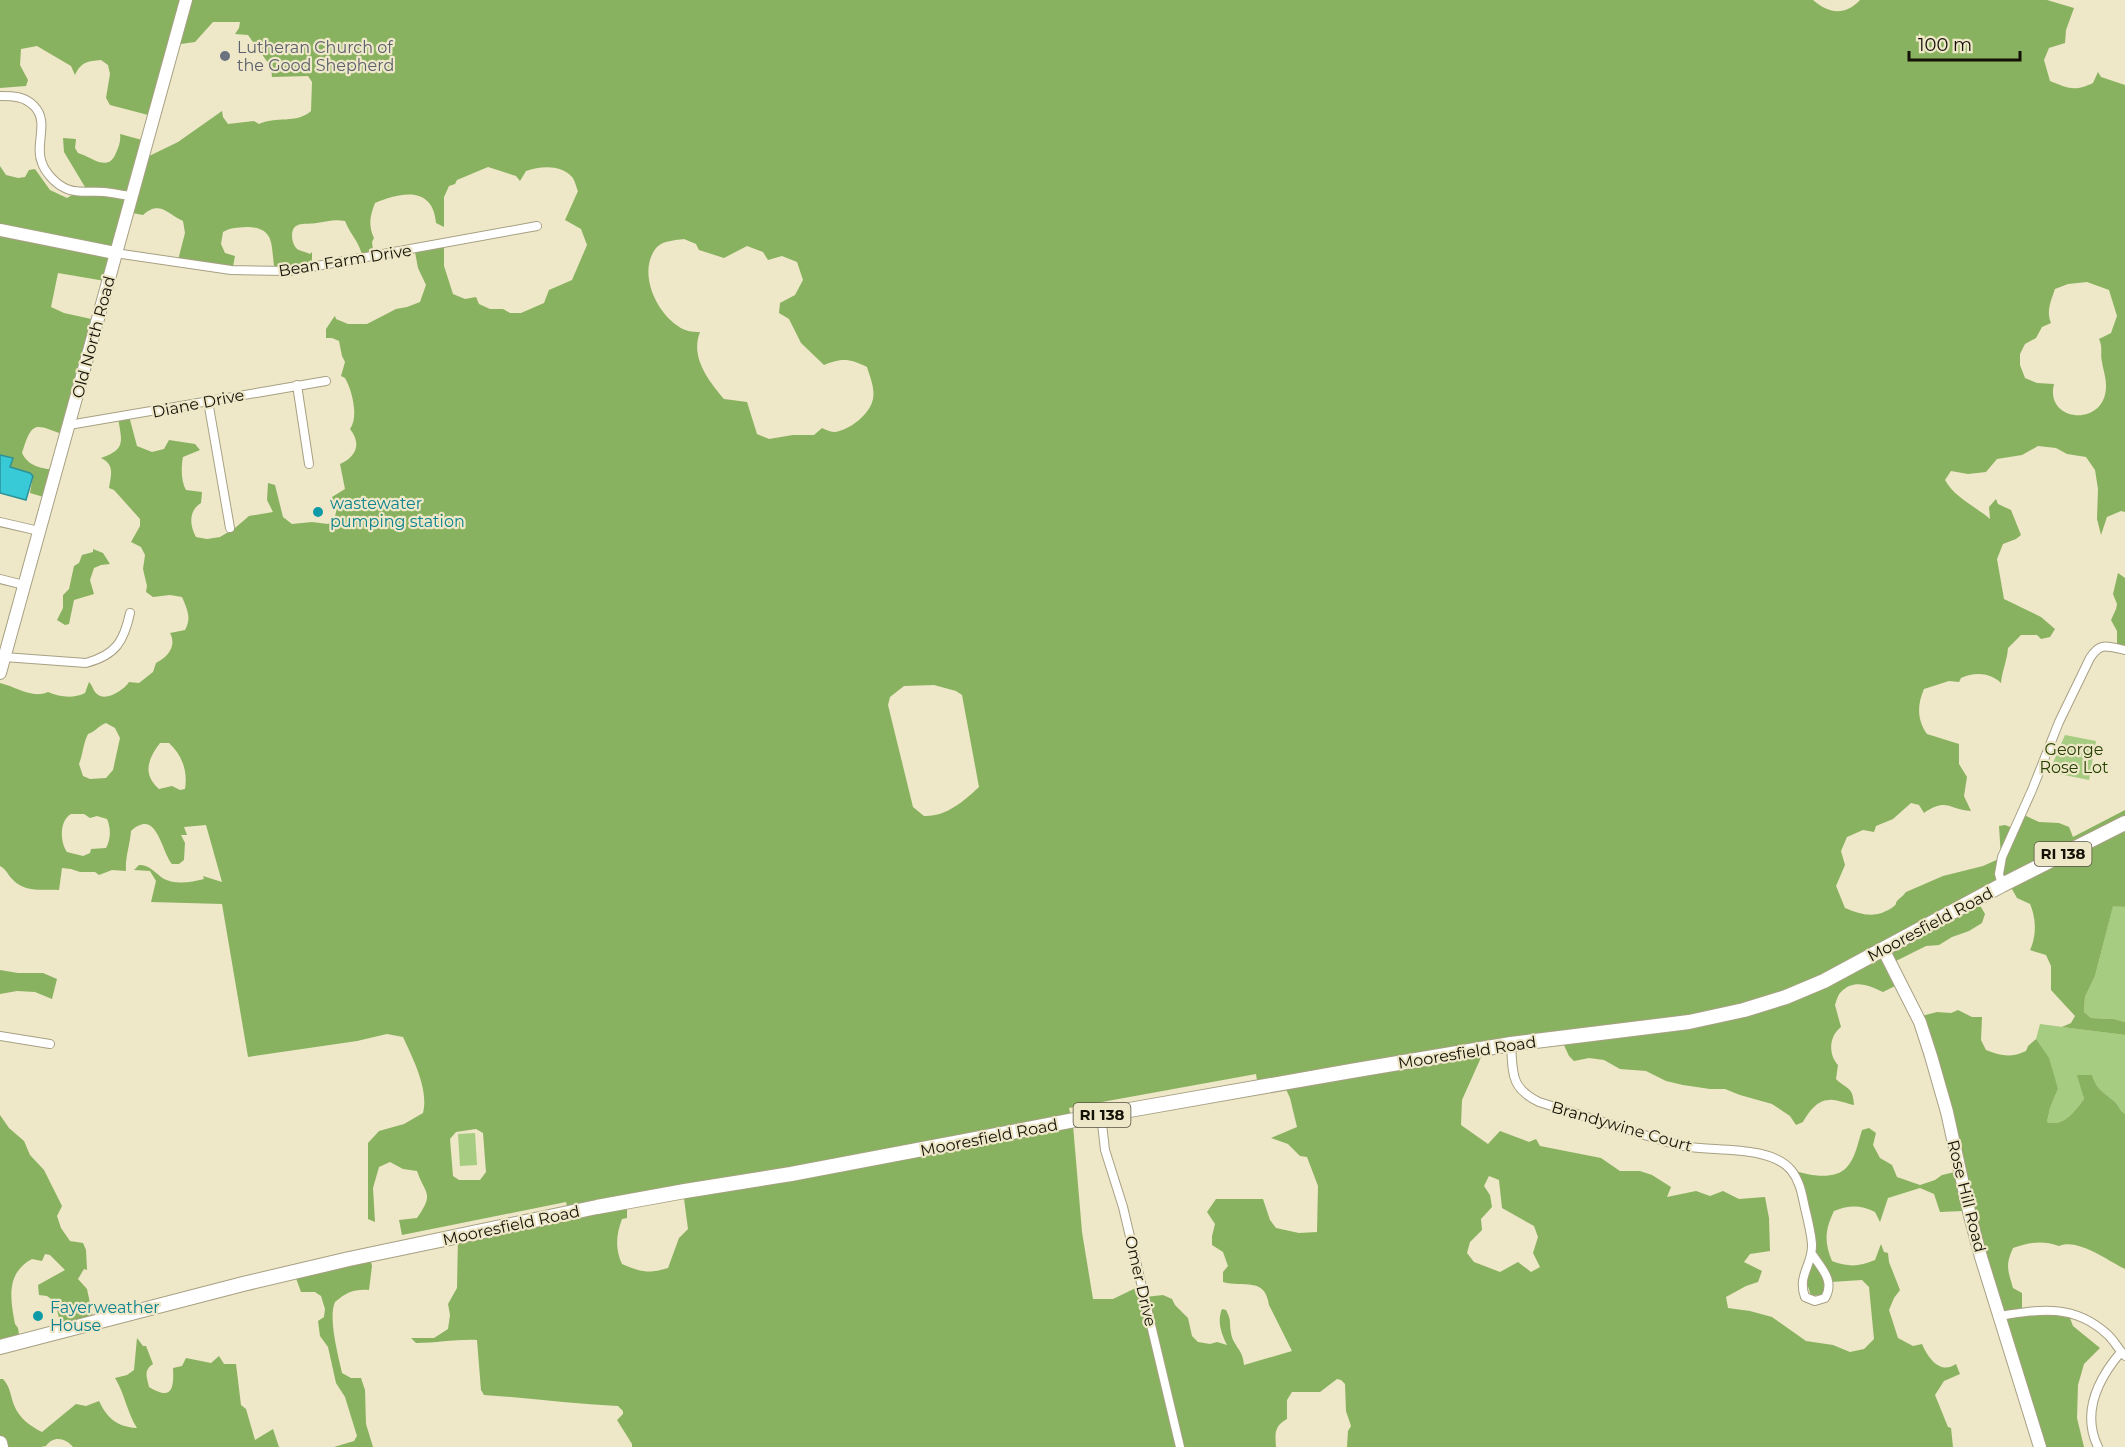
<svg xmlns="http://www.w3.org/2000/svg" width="2125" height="1447" font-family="Montserrat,sans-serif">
<rect width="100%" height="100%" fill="#eee7c8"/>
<path fill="#a5cc80" d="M2065 735 2096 741 2089 780 2049 772Z
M2113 905 2125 907V1022L2114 1019 2091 1018 2084 1012 2085 997 2095 976Z
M2040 1024 2125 1035V1114C2120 1111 2119 1106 2115 1102 2103 1091 2098 1092 2092 1075H2078L2084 1099C2074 1112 2064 1127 2047 1122L2050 1108 2058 1089 2036 1039Z
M475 1133 477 1165 460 1166 458 1134Z"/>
<path fill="#89b260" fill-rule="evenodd" d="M0 0H1813C1829 14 1845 16 1860 0H2047L2074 8 2066 30 2065 43 2049 48 2044 60 2050 81C2067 88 2075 92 2093 83L2098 72 2101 77 2125 85V512L2121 511 2107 517 2101 535 2097 519 2098 489 2095 470 2086 457 2067 454 2056 448 2038 446 2022 455 1997 459 1986 472 1968 474 1951 471 1945 480C1955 498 1975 506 1990 519L1989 507 1996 499 1998 504 2011 510 2021 535 2016 539 2003 544 1997 559 2004 599 2041 617 2055 629 2050 637 2041 639 2037 635H2021L2008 648C2007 661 2002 671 2001 683 1990 672 1974 672 1961 678L1959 682 1949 681 1924 689C1917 705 1917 720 1927 734L1959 744V764L1967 777 1964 796 1971 811C1949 810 1947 797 1924 813L1919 805 1911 803 1893 819 1876 826 1874 832 1863 830 1847 837 1841 851 1845 865 1836 886 1845 908C1862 915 1876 919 1893 907 1899 902 1893 905 1899 899 1901 897 1904 895 1906 892L1943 876 1983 866 2001 858 1999 826 2005 825 2013 828 2022 814 2039 822 2059 823 2069 827 2073 837 2125 810V907L2113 906 2095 976 2085 997 2084 1012 2091 1018 2114 1019 2125 1022V1035L2062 1027 2071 1023 2075 1016 2051 990V966L2046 955 2030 950C2037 935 2036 918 2030 904L2017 898 2008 882 1977 900 1985 914 1982 923 1969 931 1952 937 1939 945 1926 946 1890 964 1897 985 1883 992C1870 986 1854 978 1841 992 1838 994 1836 1002 1835 1005L1841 1027C1829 1036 1828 1054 1838 1065L1836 1079C1847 1090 1853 1086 1854 1105 1847 1104 1836 1099 1829 1100 1817 1100 1808 1113 1803 1122L1796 1125 1790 1116 1772 1104 1740 1095 1725 1089H1710L1683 1085 1666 1081 1646 1071 1620 1069 1604 1060 1589 1058 1574 1061 1569 1056 1563 1043 1483 1053 1462 1100 1461 1125 1488 1144 1500 1131 1529 1142 1536 1139 1540 1146 1601 1158 1620 1171H1640L1652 1175 1671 1187 1667 1197 1696 1191 1710 1196 1723 1191 1739 1199 1765 1197 1769 1218 1770 1251 1750 1254 1744 1262 1762 1271 1758 1282 1746 1286 1726 1297 1728 1308 1750 1311 1772 1317 1806 1341 1833 1345 1850 1352 1864 1349 1874 1339 1869 1287 1862 1280 1831 1282 1827 1294 1811 1296 1805 1277 1812 1243 1797 1189 1792 1178 1796 1171C1810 1176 1836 1180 1847 1167 1856 1157 1858 1142 1862 1130L1869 1128 1876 1133 1873 1145 1880 1158 1892 1165 1897 1177 1920 1185 1935 1180 1942 1175 1959 1171 1918 1017 1937 1012 1951 1013 1958 1010 1972 1017H1982L1981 1040 1986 1050C2001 1056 2011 1058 2026 1051L2028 1046 2036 1039 2049 1058 2058 1089 2050 1108 2047 1122C2064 1127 2074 1112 2084 1099L2077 1075H2092C2098 1092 2103 1091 2115 1102 2119 1106 2120 1111 2125 1114V1269C2108 1261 2078 1238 2059 1246 2043 1240 2029 1242 2013 1248 2005 1266 2008 1270 2013 1288L2022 1293V1310L2068 1313 2073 1326 2100 1348 2084 1364 2078 1385 2077 1418 2084 1447H2040L1963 1211 1940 1212 1934 1194 1920 1188 1888 1198 1880 1222 1875 1212C1860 1205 1850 1205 1834 1211 1825 1230 1824 1242 1832 1261 1848 1267 1859 1267 1875 1260L1881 1244 1884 1252 1888 1253 1889 1262 1900 1290 1894 1298 1889 1310 1898 1338 1913 1346 1922 1344C1928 1358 1940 1375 1956 1364L1960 1374 1944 1381 1935 1395 1948 1427 1951 1428 1953 1447H1347L1348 1431 1351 1426 1346 1411 1345 1384 1341 1380 1337 1379 1320 1392H1292L1287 1400V1419C1274 1426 1275 1434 1276 1447H632V1444L617 1420 623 1414V1411L618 1406C573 1404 529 1398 484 1395L481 1390 477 1340C457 1339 437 1343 416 1343L411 1338H434L448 1329 450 1315 448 1304 457 1288 458 1236 568 1211 566 1202 402 1235 399 1220 417 1218C435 1192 425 1195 417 1171L403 1169 390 1162 379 1167 373 1188 375 1222 368 1219V1143L379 1131 404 1124 423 1113C429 1089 413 1059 403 1037L387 1034 357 1041 248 1057 222 904 151 902 156 881 150 871 134 870 139 865C150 865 155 873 164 879 176 885 192 882 204 879L203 876 222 882 206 825 184 827 187 835H181L185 843 184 860 179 864H172C161 851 157 807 131 831 130 845 125 857 126 871L112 870 99 875 95 872H80L71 869 62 868 59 890C41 889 26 893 13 880 8 875 6 869 0 866V683C17 687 32 699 48 692 60 697 73 699 85 693L89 682C93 686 93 691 97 694 106 702 124 690 129 682L139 683 153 672 156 663C168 657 177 646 170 633L185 630C192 618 187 609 182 597L170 595 153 597 146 592 147 586 143 569 145 555 141 547 131 542 140 526V519L114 490 109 488C111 474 115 465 101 458 126 449 122 442 118 418L129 416 137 446 152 452 164 449 169 440 195 444 200 450 183 457C181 467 181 481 186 490L202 492 201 503C189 510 189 525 196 537L207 539 220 537 235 528 249 516 273 512 267 500 268 483 275 485 283 517 292 524 312 522 328 524 334 520 337 508 332 497 345 489 340 464C356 457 362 444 350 429 359 417 352 390 345 378L341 376 345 362 342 356 339 341 332 338H326V329L334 317 335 316 336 319 348 324H367L396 309 407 307 420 302 426 285 418 268 415 252 444 245V266L453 294 465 299 476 297 479 304 490 309H503L510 313H521L544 303 549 290 572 280 587 245 581 229 565 220 578 191C576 187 575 180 572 177 561 164 540 166 526 171L520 181 516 176 488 167 457 180 455 184 449 186 444 197V227L436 223C433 186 401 192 375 203 370 216 368 225 374 238L372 242 374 257 363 259C359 240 352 238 345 221 335 219 328 221 317 223 306 225 292 220 292 236 292 241 294 246 297 249 300 251 306 252 310 254L312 252V268L275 271C270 249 278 227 246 227 238 228 231 227 223 232L221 244 225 253 235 256 232 272 177 264 185 233 183 221C167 214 160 200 143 215L127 212 105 281 58 273 51 307 64 313 96 320 64 435C34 423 32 421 22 453 29 467 41 468 55 470L47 498 30 493 33 476 30 473 10 467 12 458 0 455V166L6 175 18 178 25 177 29 170 35 169 50 190 67 198 85 187 64 152 63 138 76 139 75 148 78 153C92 157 108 173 116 153 119 146 121 141 120 134L142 140 143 159 178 142 222 111 223 117 228 124 254 121 259 124C275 116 297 124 311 111L312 82 308 76 272 77 271 67 248 35 235 34 239 28 240 22H213L195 42 174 45 152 116 110 105 106 98 110 74 108 65 101 60C88 61 81 62 75 75L71 66 37 46 21 49 20 65 28 80 26 86 0 88ZM684 239 696 244 699 250 724 258 747 246 763 252 768 260 782 256 797 262 803 280 795 295 780 303 779 313 789 319 801 343 824 365C842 358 849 358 867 367 870 377 875 388 873 399 870 414 850 430 835 432 831 432 826 430 822 428L814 435H793L769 439 757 434 747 402 724 399C708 380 690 357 700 332 692 332 684 331 678 326 655 311 637 270 657 247 663 241 675 240 684 239ZM2087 282 2109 290 2117 316 2111 333 2099 339C2103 347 2100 353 2102 362 2103 369 2106 377 2106 385 2107 428 2044 423 2054 384L2037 383 2025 378 2020 365V354L2025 344 2036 338 2042 327 2051 323C2046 311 2051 301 2055 289L2068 284ZM934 685 956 691 962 695 979 787C964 801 946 817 924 816L913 807 888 705 890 697 904 686ZM106 723 115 728 120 738 113 770 106 778 90 779 83 776 79 764C83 754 83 744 88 734 95 732 98 726 106 723ZM160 743H169C182 755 188 771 185 789L180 790 172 786 159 789C142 774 148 759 160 743ZM71 814H84L90 818 97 816 107 819C111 828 111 839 106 848L91 849 90 853 83 856 67 852C60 842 59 821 71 814ZM1256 1074 1259 1093 1285 1087 1290 1098 1297 1127 1271 1138 1288 1144 1300 1156 1307 1157 1318 1186 1317 1232 1299 1233 1276 1228 1270 1220 1263 1199H1216L1207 1212 1215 1224 1212 1236V1245L1223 1252 1228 1266 1223 1272V1282C1243 1288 1265 1276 1269 1305L1292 1351 1244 1365C1243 1349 1233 1346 1231 1333 1229 1323 1232 1321 1226 1310L1222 1309C1217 1321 1221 1333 1227 1345L1217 1342 1210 1344 1198 1342 1192 1336 1188 1318 1175 1305 1172 1299 1163 1295 1145 1297 1142 1285 1113 1299H1093L1082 1232 1073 1125 1069 1108ZM476 1129 483 1133 486 1172 480 1180H459L453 1176 450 1139 456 1132ZM1489 1176 1499 1180 1502 1208 1534 1226 1538 1237 1533 1253 1540 1267 1531 1272 1518 1262 1500 1272 1474 1262 1467 1253 1470 1242 1482 1230 1481 1219 1492 1207 1490 1195 1484 1186ZM683 1191 688 1229 679 1238 668 1268C648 1274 641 1272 622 1264 615 1249 616 1235 622 1219L627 1218V1201Z
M93 549 103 553 110 564 101 565 94 568 90 580 94 594 74 600 69 624 65 625 57 620 63 608V595L69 589 74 566 79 563 82 555 93 552Z
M2118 573 2125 578V649H2117V631L2111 620 2116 609 2117 604 2113 594Z
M0 970 18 973H43L57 979 52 999 35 992 17 991 0 994Z
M0 1115 9 1128 24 1141 30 1155 44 1170 62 1206 57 1216 61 1228 70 1241 83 1243 86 1250 87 1270 84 1269 78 1279 87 1289 94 1322 62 1330 55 1302 47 1296 39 1295 38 1285 65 1270 50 1255 45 1254 42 1261 32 1259C6 1273 10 1298 15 1324L18 1328 20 1341 0 1346Z
M369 1254 372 1266 369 1290C354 1289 347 1292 335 1302 328 1318 338 1355 342 1373L351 1378H361L365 1390 366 1424 373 1447H334L354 1441 357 1436 345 1397 336 1383 328 1347 320 1336 318 1321 324 1317 325 1309 321 1296 315 1292H301L296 1278Z
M137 1338 143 1346H146L153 1364C143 1371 147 1377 149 1387 172 1401 174 1389 173 1368L182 1366 186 1358 211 1363 219 1356 224 1364H236L241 1405 246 1409 255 1440 273 1429 279 1447H73C66 1438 53 1435 46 1446L41 1447H0V1379H3C11 1388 10 1395 14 1405 19 1418 30 1426 42 1432L76 1404 86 1406 99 1401C107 1418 117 1427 137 1428 127 1413 125 1394 115 1378L127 1375 134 1370Z"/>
<path fill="#38cad6" stroke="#2d9298" stroke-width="1.5" d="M0 455 13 458 10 467 30 473 33 476 26 500 0 493Z"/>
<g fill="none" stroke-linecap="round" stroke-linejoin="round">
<defs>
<path id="street" d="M0 96C13 96 24 96 34 106 50 122 34 145 42 163 45 172 55 183 63 187 74 194 91 191 104 192 113 193 122 195 131 196
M115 253 231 270 289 271 537 226
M297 385 309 464
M208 401 230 528
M69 425 326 381
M0 522 39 531
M0 579 24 585
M4 657 86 663C116 655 124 641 130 613
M2002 885 1999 874 2002 857 2032 790 2059 722 2090 658C2101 641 2108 647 2125 650
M0 1036 50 1044
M1511 1044C1513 1073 1510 1088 1539 1102L1667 1142C1675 1144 1682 1146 1690 1147 1718 1151 1771 1146 1791 1170 1800 1181 1802 1194 1805 1208 1808 1220 1811 1232 1812 1244 1813 1265 1797 1275 1805 1297L1815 1301 1825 1298C1835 1281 1822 1269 1812 1254
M1101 1115 1105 1150 1123 1207 1180 1447
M2000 1316C2041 1309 2074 1304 2107 1334 2114 1340 2118 1349 2125 1356
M2098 1447C2081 1412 2098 1379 2121 1352"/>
<path id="secondary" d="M0 230 115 253
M0 673 186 0
M1883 949 1920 1022 1931 1056 1947 1112 1970 1216 1981 1257 2040 1447"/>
<path id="primary" d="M0 1347 243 1284 349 1259 597 1207 685 1191 791 1174 1101 1115 1351 1071 1511 1044 1689 1022 1744 1010 1786 997 1824 981 2002 885 2125 823
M0 1443 1 1447"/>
</defs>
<use href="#street" stroke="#a7a083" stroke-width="10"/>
<use href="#secondary" stroke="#a7a083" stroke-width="14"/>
<use href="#primary" stroke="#a7a083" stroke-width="16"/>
<use href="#street" stroke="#fff" stroke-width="8"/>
<use href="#secondary" stroke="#fff" stroke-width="12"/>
<use href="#primary" stroke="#fff" stroke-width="14"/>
</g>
<circle fill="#6b7280" stroke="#eee7c8" stroke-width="2" cx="225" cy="56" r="6"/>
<g fill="#0f9aa8" stroke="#eee7c8" stroke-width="2">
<circle cx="318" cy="512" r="6"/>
<circle cx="38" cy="1316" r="6"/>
</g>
<g text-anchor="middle" stroke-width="4.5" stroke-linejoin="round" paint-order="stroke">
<g fill="#eee7c8" stroke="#555141" stroke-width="1.5">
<rect x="2034.5" y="842" width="57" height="24" rx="4.5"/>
<rect x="1073.5" y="1103" width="57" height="24" rx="4.5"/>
</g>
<g font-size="15" font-weight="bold" fill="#141107">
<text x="2063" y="859">RI 138</text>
<text x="1102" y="1120">RI 138</text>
</g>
<g font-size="16" fill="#5b616d" stroke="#eee7c8" text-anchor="start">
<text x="237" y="53">Lutheran Church of<tspan x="237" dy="18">the Good Shepherd</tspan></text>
</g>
<g font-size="16" fill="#141107" stroke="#eee7c8">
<text transform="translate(345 260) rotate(-9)" y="6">Bean Farm Drive</text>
<text transform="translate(93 337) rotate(-75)" y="6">Old North Road</text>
<text transform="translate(198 403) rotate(-11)" y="6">Diane Drive</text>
<text transform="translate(1930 924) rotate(-28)" y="6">Mooresfield Road</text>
<text transform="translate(1467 1052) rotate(-9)" y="6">Mooresfield Road</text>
<text transform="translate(1622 1126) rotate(16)" y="6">Brandywine Court</text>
<text transform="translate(989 1137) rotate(-11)" y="6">Mooresfield Road</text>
<text transform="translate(1967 1196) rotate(76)" y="6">Rose Hill Road</text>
<text transform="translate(511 1225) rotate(-12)" y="6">Mooresfield Road</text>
<text transform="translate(1141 1281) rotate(77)" y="6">Omer Drive</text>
</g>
<g font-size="16" fill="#0d838f" stroke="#eee7c8" text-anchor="start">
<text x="330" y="509">wastewater<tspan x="330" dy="18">pumping station</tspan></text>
<text x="50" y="1313">Fayerweather<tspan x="50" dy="18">House</tspan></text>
</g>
<g font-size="16" fill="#264002" stroke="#eee7c8">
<text x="2074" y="755">George<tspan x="2074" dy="18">Rose Lot</tspan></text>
</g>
</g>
<path d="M1909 51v9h111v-9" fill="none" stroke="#141107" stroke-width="3"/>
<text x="1918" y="51" font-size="18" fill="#141107" stroke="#eee7c8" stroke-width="4.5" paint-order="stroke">100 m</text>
</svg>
